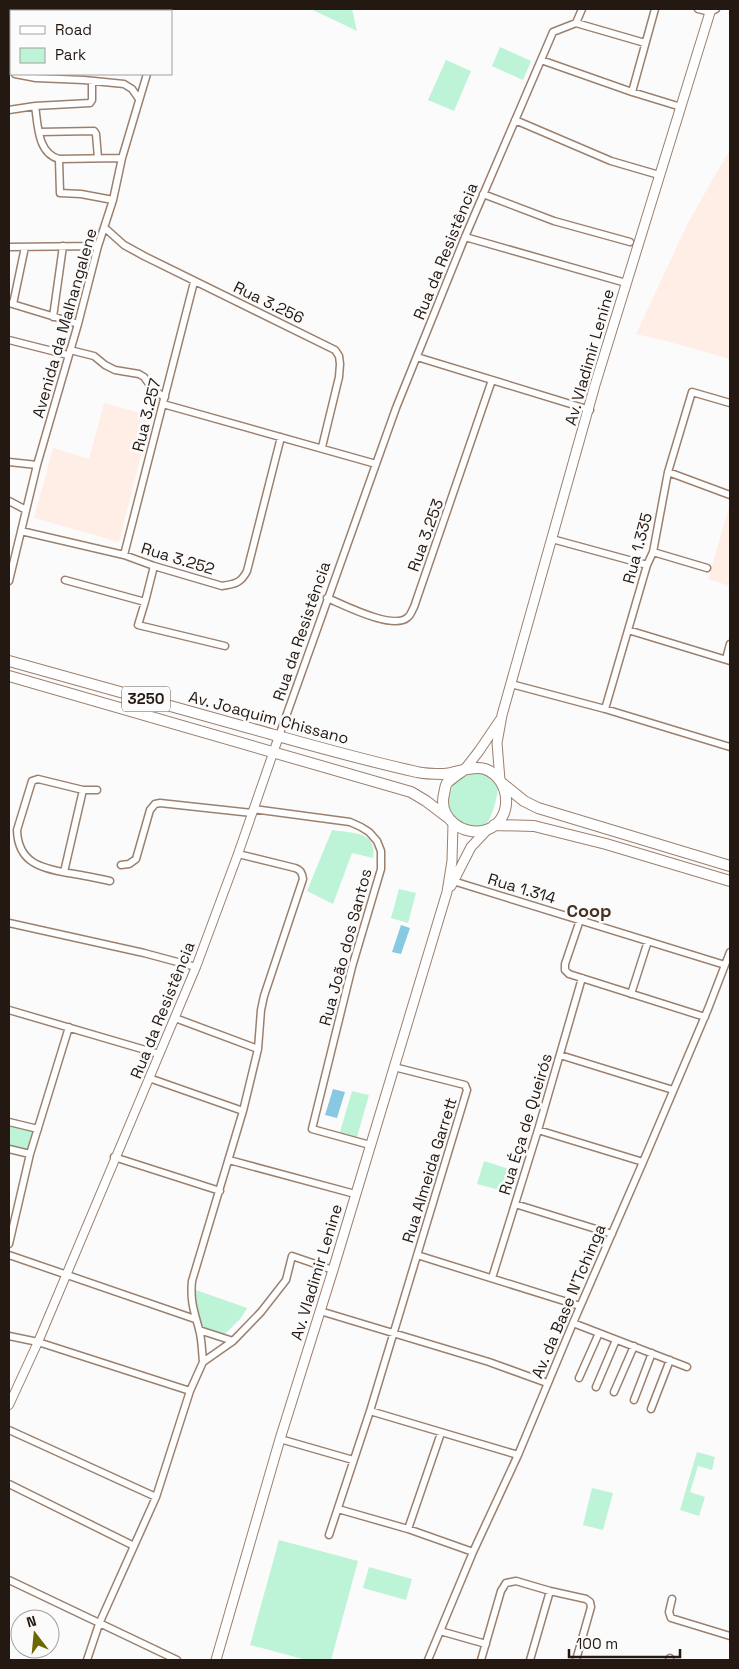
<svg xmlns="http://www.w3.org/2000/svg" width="739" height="1669" font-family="'Space Grotesk',sans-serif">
<rect width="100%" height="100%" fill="#fbfbfb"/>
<path fill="#feeee5" d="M730 150V359L666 341 636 334 686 227 711 182Z
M104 403 151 416 119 542 34 518 53 448 89 459Z
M730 504V586L708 579Z"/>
<path fill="#bdf3d7" d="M311 9H352L357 31Z
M500 47 531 61 523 80 492 66Z
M446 60 471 71 454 111 428 100Z
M483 768 498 786C498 796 491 825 481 829 475 832 465 831 458 831L446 805 455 780 459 774Z
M332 830C351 833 378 831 373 858L352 853 333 904 307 891Z
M399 889 416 893 408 923 391 918Z
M352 1091 369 1095 357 1137 340 1132Z
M9 1122 38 1129 30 1154 9 1149Z
M484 1161 516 1171 510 1193 477 1184Z
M196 1290 247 1308 241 1318 222 1337 201 1328C197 1316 193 1303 196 1290Z
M697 1452 715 1457 712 1470 698 1466 690 1492 705 1497 699 1516 680 1510Z
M592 1488 613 1493 603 1530 583 1525Z
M279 1540 358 1561 331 1660H307L250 1645Z
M369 1567 412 1579 406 1600 363 1588Z"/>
<path fill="#88c8e0" d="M401 925 410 928 401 954 392 952Z
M333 1089 345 1092 337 1118 325 1115Z"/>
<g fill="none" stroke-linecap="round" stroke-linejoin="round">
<defs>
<path id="minor" d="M75 9V11
M698 9 710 12 716 9
M23 10 29 9
M166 11 167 9
M9 16H11
M576 23 645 43
M541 60 632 92 681 107
M15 74 36 78 84 80 124 84 132 89 139 99
M632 92 655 9
M35 106C38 124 37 153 59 159L122 158
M9 110 35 106 90 103 92 100V81
M515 120 611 161 659 175
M39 132 94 131 96 134 98 158
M59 159 60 193 81 194 113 200
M483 194 554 221 630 242
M105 228 124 245 144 256 335 350 339 356 340 364 339 377 322 447
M465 237 626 283
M9 247 98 246
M9 303 78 324
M13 304 25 247
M53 317 63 246
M9 340 68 355
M70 350 94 356 105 365 115 370 139 374 144 377 154 391 165 397
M417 357 590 410
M163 404 376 464
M9 462 37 465
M668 472 730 495
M9 501 26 510
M21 531 124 555 154 566 222 586C235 584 241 583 247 571L281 437
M552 539 647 565
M653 552 707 568
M124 555 194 282
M65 580 145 602 154 566
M9 581 37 465 78 324 98 246 113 200 122 158 147 74
M327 598C344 605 394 631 408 617 411 615 412 610 414 607L492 380
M145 602 138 625 225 646
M628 630 730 661
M726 659 730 644
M511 684 605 709 730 747
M605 709 647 565 653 552 668 472 692 392 730 403
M279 736 396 408 465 237 553 32 576 23 582 9
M97 790H83L38 779 32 781 17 830C18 863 41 868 68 873 82 875 96 878 110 881
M253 809 350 822 361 827 369 832 377 841 381 851V869L352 967 312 1129 370 1145
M121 865 129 864 136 859 150 810 155 804 160 803 252 813
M64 872 83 790
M453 881 725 965
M580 920 565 964V970L569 974 705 1017
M9 923 144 953 196 967
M631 994 648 941
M9 1010 159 1054
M175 1018 258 1049
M560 1055 673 1090
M149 1078 243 1111
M9 1122 38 1129
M538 1130 643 1162
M9 1149 30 1154
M114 1157 220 1191
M229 1160 355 1194
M515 1204 612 1234
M9 1244 30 1154 69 1027
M9 1255 195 1319
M417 1255 580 1306
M492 1278 538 1130 582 978
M320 1311 489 1362 547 1383
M573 1323 687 1367
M199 1330 233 1341
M9 1336 38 1342 190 1391
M203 1362C202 1352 202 1340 199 1329 194 1311 190 1301 192 1281L243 1111 258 1049 261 1010 264 996 303 879C302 873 301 870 295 868L238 854
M203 1362 233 1341 261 1312 286 1280 292 1256 333 1270
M579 1378 599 1333
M596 1387 616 1340
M614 1392 634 1346
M634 1400 652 1353
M651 1409 670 1360
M370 1411 518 1455
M9 1430 156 1497
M280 1439 353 1460
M9 1484 134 1546
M338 1509 408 1529 473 1552
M408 1529 441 1433
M329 1535 370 1411 467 1090 465 1085 394 1067
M9 1580 177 1660
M672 1599 669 1612 671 1618 730 1636
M440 1631 486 1644
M87 1660 99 1624 156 1497 190 1391 203 1362
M428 1660 473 1552 518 1455 573 1323 643 1162 708 1009 730 952
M481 1660 501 1591 506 1583 516 1581 550 1591 586 1599 590 1602 591 1607 576 1660
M530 1660 550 1591
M669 1660 670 1658"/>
<path id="tertiary" d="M9 1405 38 1342 196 967 238 854 279 736"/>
<path id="secondary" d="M465 769 479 751 500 720
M500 780 497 743 502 715 595 385 711 9
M451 886 471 847 487 830
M216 1660 280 1439 333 1270 447 892 452 861 453 824"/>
<path id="primary" d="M9 661C86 683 164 704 242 726 300 742 358 759 417 772 425 774 435 774 444 774 457 773 472 765 485 769 512 779 514 821 486 830 463 837 438 818 444 794 445 790 445 786 447 783 452 778 460 773 465 769
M9 676 411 792 426 801 447 817
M503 784 524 801 538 808 730 866
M494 825 534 826 606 844 730 881"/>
</defs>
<use href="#minor" stroke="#9c806e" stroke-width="9"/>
<use href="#tertiary" stroke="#9c806e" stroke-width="10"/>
<use href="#secondary" stroke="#9c806e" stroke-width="11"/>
<use href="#primary" stroke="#9c806e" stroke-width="12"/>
<use href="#minor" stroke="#fff" stroke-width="6"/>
<use href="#tertiary" stroke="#fff" stroke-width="8"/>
<use href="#secondary" stroke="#fff" stroke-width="9"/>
<use href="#primary" stroke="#fff" stroke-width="10"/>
</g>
<g text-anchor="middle" stroke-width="5" stroke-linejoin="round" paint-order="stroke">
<rect fill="#fbfbfb" stroke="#645d58" stroke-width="1" x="122" y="686.5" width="48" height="25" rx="4"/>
<g font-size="15" font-weight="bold" fill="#241912">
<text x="146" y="704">3250</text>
</g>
<g font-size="16" fill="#241912" stroke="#fbfbfb">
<text transform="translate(445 251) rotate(-68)" y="6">Rua da Resistência</text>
<text transform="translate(269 302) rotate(26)" y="6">Rua 3.256</text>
<text transform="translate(64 323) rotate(-74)" y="6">Avenida da Malhangalene</text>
<text transform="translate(589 357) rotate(-74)" y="6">Av. Vladimir Lenine</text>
<text transform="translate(146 415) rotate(-76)" y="6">Rua 3.257</text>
<text transform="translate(425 535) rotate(-70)" y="6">Rua 3.253</text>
<text transform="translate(637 548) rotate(-75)" y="6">Rua 1.335</text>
<text transform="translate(178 558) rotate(17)" y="6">Rua 3.252</text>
<text transform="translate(301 631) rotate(-71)" y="6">Rua da Resistência</text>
<text transform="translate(269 717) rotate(15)" y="6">Av. Joaquim Chissano</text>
<text transform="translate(522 888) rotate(17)" y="6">Rua 1.314</text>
<text transform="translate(345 947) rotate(-75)" y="6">Rua João dos Santos</text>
<text transform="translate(162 1010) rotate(-68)" y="6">Rua da Resistência</text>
<text transform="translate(525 1124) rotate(-73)" y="6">Rua Éça de Queirós</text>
<text transform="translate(429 1170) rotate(-73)" y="6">Rua Almeida Garrett</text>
<text transform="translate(316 1272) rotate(-73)" y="6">Av. Vladimir Lenine</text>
<text transform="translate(568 1301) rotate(-67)" y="6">Av. da Base N'Tchinga</text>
</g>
<g font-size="18" font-weight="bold" fill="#493122" stroke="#fbfbfb">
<text x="589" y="917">Coop</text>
</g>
</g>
<rect width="739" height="1669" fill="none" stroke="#241912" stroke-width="20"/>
<rect x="10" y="10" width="162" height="65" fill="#fbfbfb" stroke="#a5a19e"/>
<rect x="20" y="26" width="25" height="8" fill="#ffffff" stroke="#a5a19e"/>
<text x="55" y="35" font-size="15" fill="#241912">Road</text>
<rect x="20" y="48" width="25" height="15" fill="#bdf3d7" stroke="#a5a19e"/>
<text x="55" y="60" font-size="15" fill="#241912">Park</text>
<g transform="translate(35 1634) rotate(344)"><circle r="24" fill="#fbfbfb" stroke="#a5a19e"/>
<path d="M0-4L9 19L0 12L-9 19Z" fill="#6c6800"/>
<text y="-8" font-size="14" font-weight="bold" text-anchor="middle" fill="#241912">N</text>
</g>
<path d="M569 1649v8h111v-8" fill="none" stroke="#241912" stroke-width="2.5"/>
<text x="576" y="1649" font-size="15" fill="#241912" stroke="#fbfbfb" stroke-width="4" paint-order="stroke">100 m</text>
</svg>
